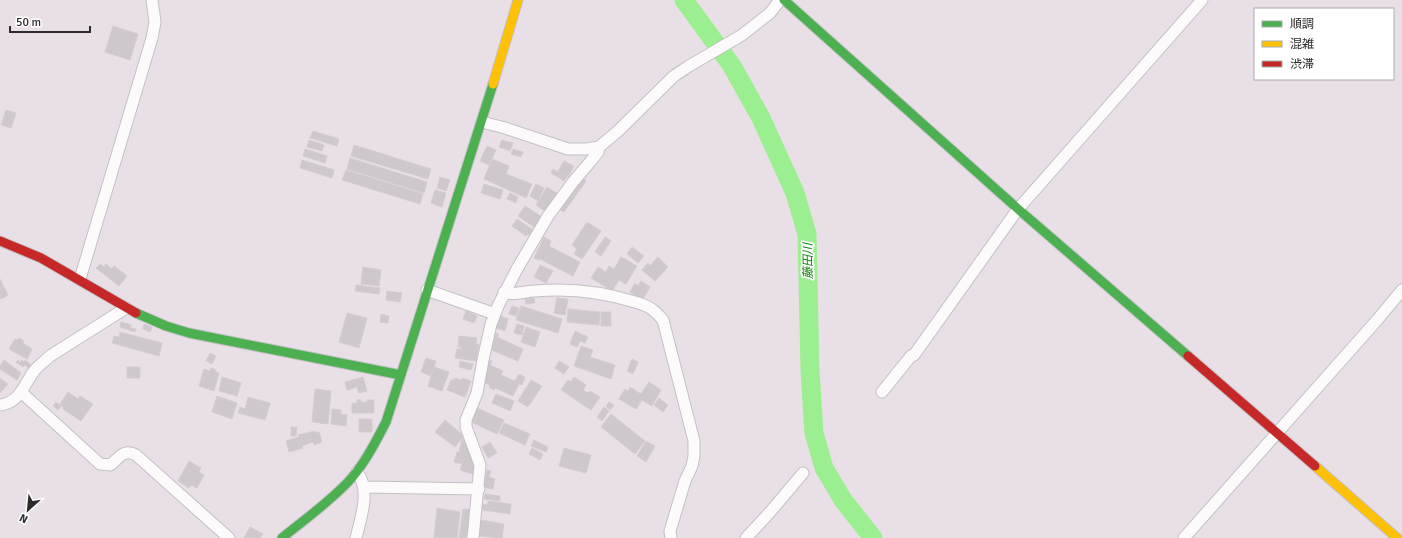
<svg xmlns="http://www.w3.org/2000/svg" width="1402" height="538" font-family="Signika,'Noto Sans JP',sans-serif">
<rect width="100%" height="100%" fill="#e9e0e7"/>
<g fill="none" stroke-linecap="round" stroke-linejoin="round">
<path stroke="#9bef90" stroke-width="19" d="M684 0 732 66 761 118 795 193 807 234 810 370 814 433 824 468 843 500 873 538"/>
</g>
<path fill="#cec8cd" stroke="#d4ccd2" d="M113 26 138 34 130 60 105 52Z
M6 110 16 113 11 128 1 125Z
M313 131 339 139 337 146 310 138Z
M309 140 324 145 322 151 307 147Z
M502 140 513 143 510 151 499 147Z
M354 145 431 169 428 179 351 156Z
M487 146 496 150 489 165 480 161Z
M305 149 327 156 325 163 303 156Z
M513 149 523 152 521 157 511 154Z
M350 158 427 182 424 193 347 169Z
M492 159 509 166 506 174 532 184 526 198 484 179Z
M302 160 334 170 332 178 300 168Z
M564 161 574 166 568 177 558 171Z
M553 169 567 177 564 181 551 173Z
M346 170 423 194 420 204 342 180Z
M440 177 450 180 446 191 437 188Z
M582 177 586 181 564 212 559 209Z
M484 184 503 190 500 199 481 193Z
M536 184 544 188 538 201 530 196Z
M547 187 560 195 549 214 536 205Z
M435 190 446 193 442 207 431 203Z
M510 193 518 197 516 203 507 199Z
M525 206 542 217 534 227 518 216Z
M517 219 533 230 529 235 528 234 526 236 512 226Z
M587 222 601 231 582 259 574 254 577 249 572 245Z
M544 237 551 241 549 246 580 262 573 276 540 259 539 260 534 258Z
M605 237 611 241 601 256 595 252Z
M632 247 644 256 638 263 627 254Z
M621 257 637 266 626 284 619 280 612 291 591 278 598 267 606 272 609 266 614 269Z
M658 257 668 267 655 281 642 270 648 263 650 266Z
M100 264 104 267 106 264 112 269 114 266 127 276 119 286 96 268Z
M540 265 553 271 546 283 534 277Z
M363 267 381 270 379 286 361 284Z
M0 279 8 295 1 299 0 297Z
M641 281 650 287 643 299 630 292 635 283 638 286Z
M356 285 380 288 379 294 355 291Z
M387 291 402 293 400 302 386 300Z
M534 298 535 303 526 304 525 299Z
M557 298 568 299 565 315 554 313Z
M512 306 519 308 516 316 509 314Z
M521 306 562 319 558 333 516 320Z
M568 309 600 312 599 325 567 322Z
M466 311 477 316 474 323 463 319Z
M601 312H611V326H601Z
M347 313 367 318 359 348 339 342Z
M381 314 389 316 388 323 380 322Z
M500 316 508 319 505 331 496 328Z
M121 322 131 325 130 328 136 329 135 332 120 327Z
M144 324 152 327 150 332 143 329Z
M517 324 524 326 522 335 514 333Z
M526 327 540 332 535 347 521 342Z
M575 331 588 337 585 343 580 341 577 347 570 344Z
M120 332 162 343 159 356 112 343 114 336 119 337Z
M496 333 499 334 497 337 523 349 518 361 489 349Z
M459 336 477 338 476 344H479L476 361 455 358 457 349H461V347H458Z
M19 338 24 341 23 343 32 349 27 359 9 349 15 339 17 340Z
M581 346 593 350 590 357 615 365 611 379 574 366Z
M210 353 216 356 212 364 206 361Z
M426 358 436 361 431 376 421 372Z
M632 359 638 362 633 374 627 371Z
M4 360 21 373 17 380 0 369V366Z
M18 360 20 362 22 360 24 362 25 360 31 365 28 368 25 365 23 367 16 362Z
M489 360 492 361 490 365 503 371 501 375 515 381 519 374 525 377 522 385 519 384 513 396 495 388 494 390 489 387 490 385 480 381Z
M460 361 473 364 471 370 459 367Z
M559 361 569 367 564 374 555 368Z
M127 367H140V378H127Z
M434 367 449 372 442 391 428 386Z
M211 368 216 370V372L219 373 214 391 199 386 204 369 210 371Z
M222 377 241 383 237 396 219 391Z
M363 377 367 391 359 393 357 387 347 390 345 382Z
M574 377 586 385 583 390 588 393 590 391 600 397 591 410 561 390 568 380 571 382Z
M0 378 8 384 0 393Z
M455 378 461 380 462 378 471 381 465 397 447 390 451 380H454Z
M531 380 542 386 528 407 518 401Z
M649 382 661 390 652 406 642 400 636 409 619 399 625 389 628 391 630 387 641 394Z
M315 389 331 391 328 424 312 422Z
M68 392 78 399 80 396 93 404 81 421 63 409 64 408 60 404Z
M496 394 514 401 510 411 492 403Z
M217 396 237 403 232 419 212 412Z
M248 397 270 403 265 420 238 413 240 407 245 409Z
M659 398 668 405 663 412 654 405Z
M357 400H361V402H367V400H374V413H352V403H357Z
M56 402 61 406 58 410 53 406Z
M609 402 614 405 610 410 606 406Z
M604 407 609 411 602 421 597 417Z
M477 408 504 420 497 434 471 422Z
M332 409 341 410V414L347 415 346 426 331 424Z
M611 414 645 441 635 454 601 427Z
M359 419H372V432H359Z
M445 420 464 436 455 447 435 432Z
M504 423 530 434 525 445 499 433Z
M291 427H297L296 436H291Z
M315 431V433L319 432 322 442 314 445 313 442 302 446 303 448 289 452 286 441 299 437 298 435Z
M462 439 467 440 471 446 469 452 475 453 477 458 473 474 460 470 462 464 454 462 457 452H459Z
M534 440 548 447 546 452 531 446Z
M646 441 655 446 646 462 637 456Z
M490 442 497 453 488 458 482 447Z
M532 448 543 454 540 460 529 454Z
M564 448 591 455 586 473 559 466Z
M189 461 201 468 199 472 204 475 197 488 191 485 189 488 178 481Z
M487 470 491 471 489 477 495 479 493 489 483 487Z
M485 494 500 496V501L484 499Z
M488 501 511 504 510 514 482 510V504L487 505Z
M437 508 460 512 457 538H434Z
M463 509 470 510 466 538H459Z
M481 520 504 524 502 538 478 536Z
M250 527 263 534 260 538H244Z"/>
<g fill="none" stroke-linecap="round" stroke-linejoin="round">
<defs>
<path id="street" d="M482 122 505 128 568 149H586L599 147
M80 279 152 38 155 22 152 0
M427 290 495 314
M504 292C514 296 525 291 535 291 568 288 603 292 635 302 641 304 649 306 654 311 657 313 660 317 663 320L694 441V456L692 466 685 481 670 531 671 538
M21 392 100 464 110 465C119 459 123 448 136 455L229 538
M882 392 911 356 914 355 1018 209 1202 0
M0 405C19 403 24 385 34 371 39 365 45 361 50 356L126 308
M363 487 479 489
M356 538C361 517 371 490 357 472
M473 538 480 465 469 435 466 427V420L477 393 483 360 491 324 498 306 517 269 548 216 573 182 590 162 598 152 599 147 618 131 674 76 689 66 742 35 770 13 780 0
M746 538 771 511 803 473
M1184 538 1378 319 1402 290"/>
<path id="fast" d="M784 0 1018 209 1188 356
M136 313 166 326 189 333 401 375
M282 538C304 520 328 503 348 482 364 465 375 443 386 422L493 84"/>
<path id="slow" d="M493 84 518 0
M1315 466 1397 538"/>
<path id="jam" d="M0 241 41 258 136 313
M1188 356 1315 466"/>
</defs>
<use href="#street" stroke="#c2c1c3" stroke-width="13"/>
<use href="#fast" stroke="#c2c1c3" stroke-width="11"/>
<use href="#slow" stroke="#c2c1c3" stroke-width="11"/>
<use href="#jam" stroke="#c2c1c3" stroke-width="11"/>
<use href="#street" stroke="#fcfafb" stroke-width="11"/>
<use href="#fast" stroke="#4caf50" stroke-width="9"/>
<use href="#slow" stroke="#ffc107" stroke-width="9"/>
<use href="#jam" stroke="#c62828" stroke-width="9"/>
</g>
<g text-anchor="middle" stroke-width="3.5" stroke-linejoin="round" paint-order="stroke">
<g font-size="12" font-style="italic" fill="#0c8608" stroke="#fff">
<text transform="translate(808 261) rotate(-91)" y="4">藤田川</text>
</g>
</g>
<rect x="1254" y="8" width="140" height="72" fill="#ffffff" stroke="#aaaaaa"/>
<rect x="1262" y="21" width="20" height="6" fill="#4caf50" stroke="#aaaaaa"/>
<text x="1290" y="28" font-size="12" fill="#2b2b2b">順調</text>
<rect x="1262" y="41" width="20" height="6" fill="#ffc107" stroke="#aaaaaa"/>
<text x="1290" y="48" font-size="12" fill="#2b2b2b">混雑</text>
<rect x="1262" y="61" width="20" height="6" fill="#c62828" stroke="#aaaaaa"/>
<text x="1290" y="68" font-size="12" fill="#2b2b2b">渋滞</text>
<g transform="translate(28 510) rotate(207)" stroke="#ffffff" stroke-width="3" paint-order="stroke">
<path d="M0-3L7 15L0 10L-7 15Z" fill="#2b2b2b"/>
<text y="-6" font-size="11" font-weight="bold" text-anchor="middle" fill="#2b2b2b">N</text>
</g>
<path d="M10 26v6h80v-6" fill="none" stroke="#2b2b2b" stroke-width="2"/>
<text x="16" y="26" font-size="12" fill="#2b2b2b" stroke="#ffffff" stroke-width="3" paint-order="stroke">50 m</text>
</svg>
